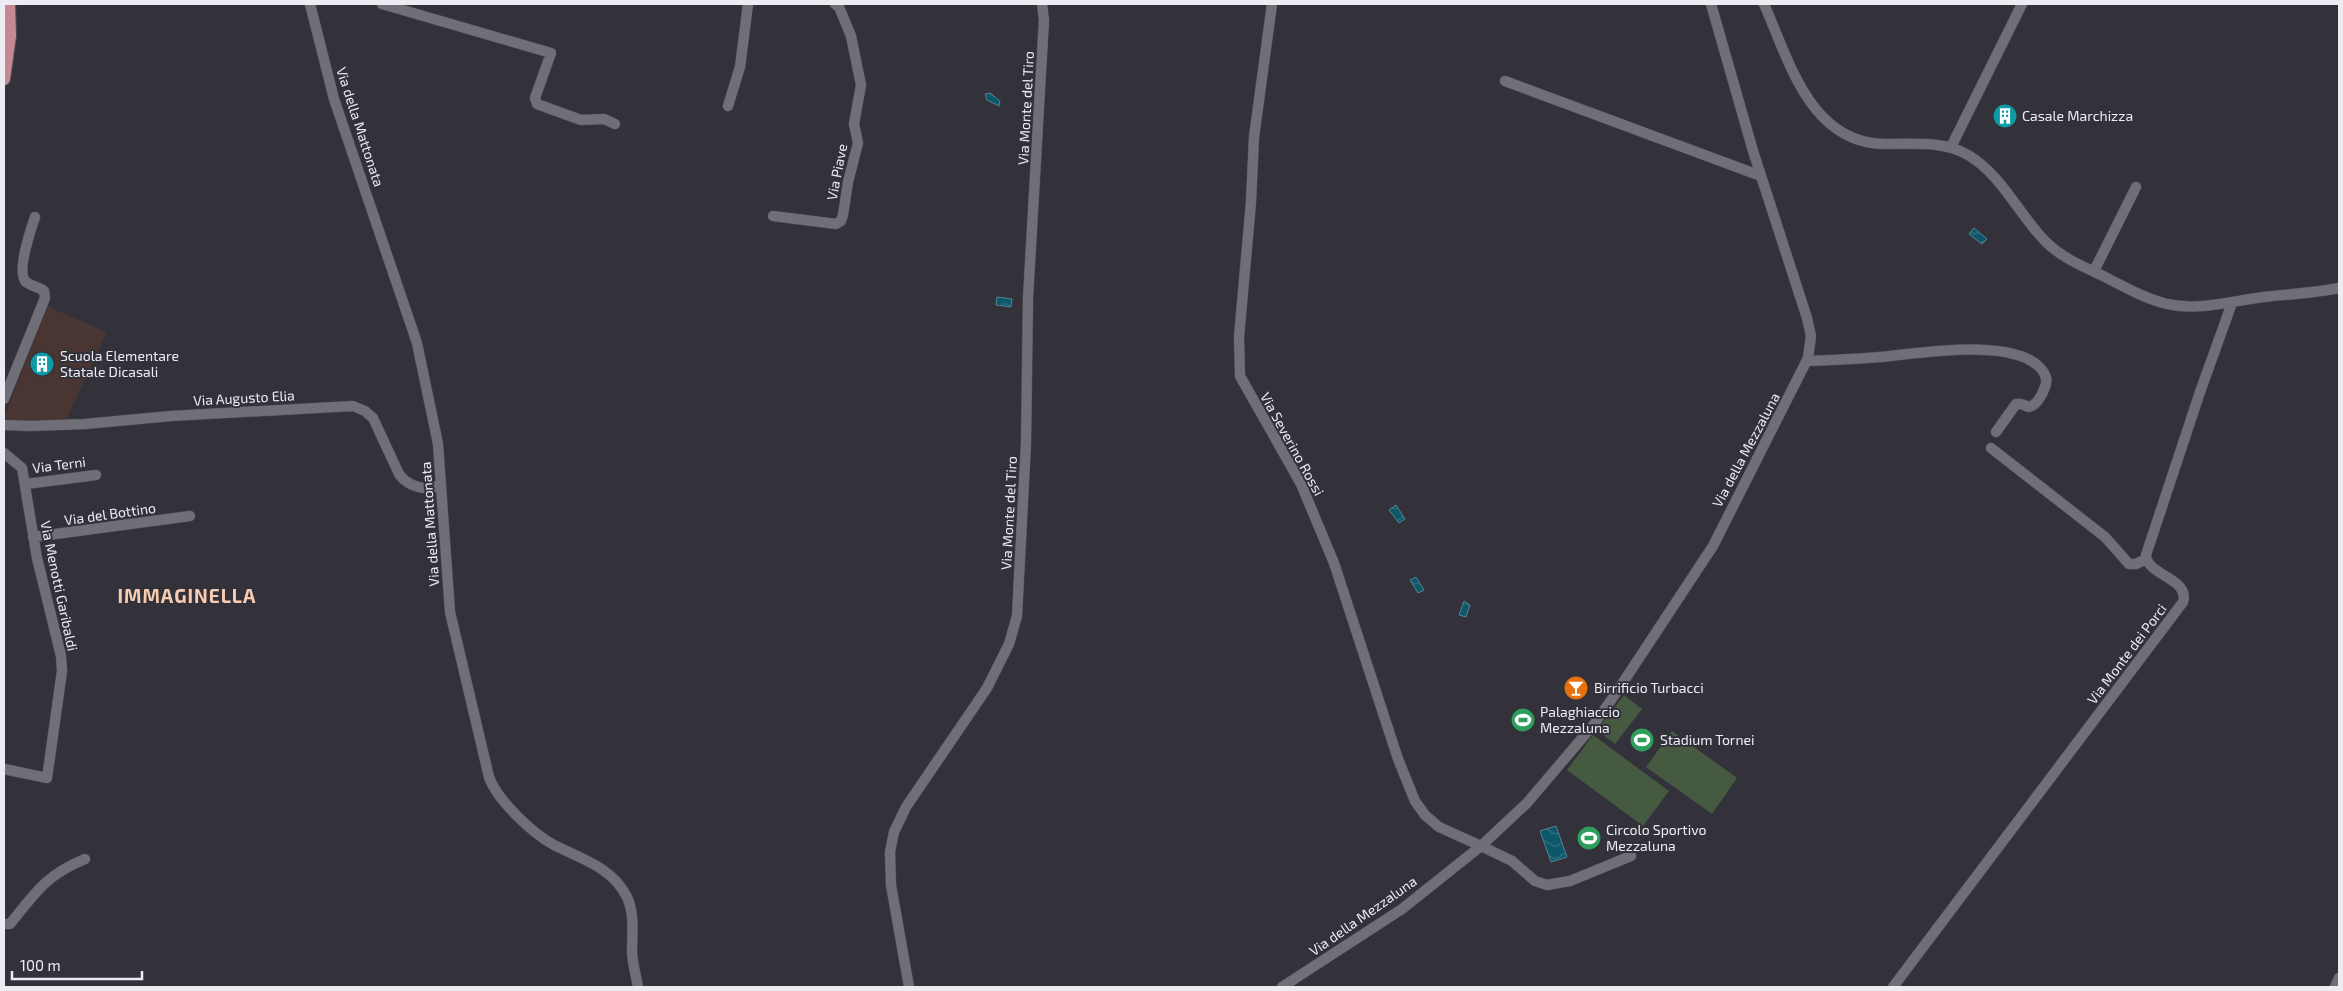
<svg xmlns="http://www.w3.org/2000/svg" width="2343" height="991" font-family="'Exo 2',sans-serif">
<defs>
<pattern id="water-waves" width="16" height="10" patternUnits="userSpaceOnUse" patternTransform="scale(1.25)"><rect width="16" height="10" fill="#0e576a"/><path d="M0 5q4-4 8 0t8 0" fill="none" stroke="#316f80"/></pattern>
</defs>
<rect width="100%" height="100%" fill="#33323a"/>
<path fill="#493532" d="M47 306 107 332 66 420 27 423 4 418Z"/>
<path fill="#465941" d="M1624 695 1642 709 1615 744 1597 730Z
M1672 731 1737 778 1712 814 1646 767Z
M1593 735 1669 791 1643 826 1567 770Z"/>
<path fill="url(#water-waves)" stroke="#518493" d="M990 93 1000 101 999 106 987 100 985 94Z
M1974 228 1987 239 1982 244 1969 234Z
M997 297 1012 299 1011 307 996 305Z
M1396 505 1405 519 1399 523 1389 510Z
M1416 577 1424 590 1418 593 1410 580Z
M1464 601 1470 605 1466 617 1459 615Z
M1556 826 1567 857 1551 862 1540 831Z"/>
<g fill="none" stroke-linecap="round" stroke-linejoin="round">
<defs>
<path id="minor" d="M310 4 334 99 417 343 438 444 450 612 489 777C497 800 533 834 554 845 581 859 612 867 627 897 635 915 632 934 632 953 633 965 636 976 638 987
M382 4 551 53 535 98 537 104 581 120 604 119 615 124
M1272 4 1254 137 1251 202 1239 337 1240 376 1301 484 1334 563 1398 759 1415 801 1425 815 1439 827 1481 846
M1764 4C1789 60 1810 145 1887 144 1915 144 1944 141 1968 155 2002 175 2019 215 2046 242 2061 257 2082 266 2101 275 2123 286 2143 298 2167 304 2200 311 2232 301 2264 297 2289 294 2315 293 2339 288
M1505 81 1761 176
M728 106 740 67 748 4
M1951 147 2022 4
M773 216 836 224 841 221 843 215 848 182 858 143 854 124 861 85 851 36 839 7 835 4
M2094 271 2136 187
M1807 361C1831 360 1856 359 1880 357 1917 354 2016 336 2042 370 2046 375 2048 380 2045 387 2042 395 2037 405 2029 407L2021 404H2016L1996 432
M4 399 45 298 44 291C39 287 31 286 26 282 16 272 31 229 35 217
M4 425 30 426 85 424 171 416 353 406 365 411 373 418 399 474C408 487 427 492 441 484
M1991 448 2105 537 2129 564H2136L2146 559
M4 453 22 468 37 558 61 656 62 671 47 778 4 769
M26 484 96 475
M33 537 190 516
M1631 856 1570 881 1547 885 1535 881 1512 861 1481 846 1527 803 1595 723 1616 693 1713 546 1808 358 1811 336 1807 318 1753 151 1711 4
M4 924H10C36 892 46 875 85 859
M909 987 891 885 890 852 894 832 906 807 987 688 1009 644 1017 616 1026 443 1028 298 1044 20 1042 4
M1282 987 1402 909 1481 846
M1893 987 2183 602C2190 578 2147 576 2146 555L2200 392 2232 303
M2335 987 2339 978"/>
<path id="major" d="M4 79 10 36 9 4"/>
</defs>
<use href="#minor" stroke="#525157" stroke-width="11"/>
<use href="#major" stroke="#525157" stroke-width="14"/>
<use href="#minor" stroke="#706e77" stroke-width="10"/>
<use href="#major" stroke="#c48993" stroke-width="12"/>
</g>
<defs>
<symbol id="building-disc" viewBox="-11 -11 22 22"><circle r="9.5" fill="#0f9aa8" stroke="#33323a"/><path d="M-4-6H4V6H1V3H-1V6H-4ZM-2.5-4.3h1.7v1.8h-1.7ZM.8-4.3h1.7v1.8H.8ZM-2.5-1h1.7V.8h-1.7ZM.8-1h1.7V.8H.8Z" fill="#fff"/></symbol>
<symbol id="bar-disc" viewBox="-11 -11 22 22"><circle r="9.5" fill="#e8710a" stroke="#33323a"/><path d="M-6-5H6L.8 .8V4.5H3.5V6h-7V4.5H-.8V.8Z" fill="#fff"/></symbol>
<symbol id="stadium-disc" viewBox="-11 -11 22 22"><circle r="9.5" fill="#2e9e5b" stroke="#33323a"/><path d="M0-5a6.5 5 0 1 0 0 10a6.5 5 0 1 0 0-10ZM-3.5-1.8h7v3.6h-7Z" fill="#fff"/></symbol>
</defs>
<g fill-rule="evenodd">
<use href="#building-disc" x="1991" y="102" width="28" height="28"/>
<use href="#building-disc" x="28" y="350" width="28" height="28"/>
<use href="#bar-disc" x="1562" y="674" width="28" height="28"/>
<use href="#stadium-disc" x="1509" y="706" width="28" height="28"/>
<use href="#stadium-disc" x="1628" y="726" width="28" height="28"/>
<use href="#stadium-disc" x="1575" y="824" width="28" height="28"/>
</g>
<g text-anchor="middle" stroke-width="4" stroke-linejoin="round" paint-order="stroke">
<g font-size="14" fill="#edecf2" stroke="#33323a">
<text transform="translate(1026 108) rotate(-87)" y="5">Via Monte del Tiro</text>
<text transform="translate(360 127) rotate(72)" y="5">Via della Mattonata</text>
<text transform="translate(837 172) rotate(-79)" y="5">Via Piave</text>
<text transform="translate(244 398) rotate(-3)" y="5">Via Augusto Elia</text>
<text transform="translate(1292 444) rotate(61)" y="5">Via Severino Rossi</text>
<text transform="translate(1746 450) rotate(-62)" y="5">Via della Mezzaluna</text>
<text transform="translate(59 465) rotate(-7)" y="5">Via Terni</text>
<text transform="translate(1009 513) rotate(-87)" y="5">Via Monte del Tiro</text>
<text transform="translate(110 514) rotate(-8)" y="5">Via del Bottino</text>
<text transform="translate(430 524) rotate(-94)" y="5">Via della Mattonata</text>
<text transform="translate(59 586) rotate(78)" y="5">Via Menotti Garibaldi</text>
<text transform="translate(2127 654) rotate(-53)" y="5">Via Monte dei Porci</text>
<text transform="translate(1363 916) rotate(-35)" y="5">Via della Mezzaluna</text>
</g>
<g font-size="14" fill="#edecf2" stroke="#33323a" text-anchor="start">
<text x="2022" y="121">Casale Marchizza</text>
<text x="60" y="361">Scuola Elementare<tspan x="60" dy="16">Statale Dicasali</tspan></text>
<text x="1594" y="693">Birrificio Turbacci</text>
<text x="1540" y="717">Palaghiaccio<tspan x="1540" dy="16">Mezzaluna</tspan></text>
<text x="1660" y="745">Stadium Tornei</text>
<text x="1606" y="835">Circolo Sportivo<tspan x="1606" dy="16">Mezzaluna</tspan></text>
</g>
<g font-size="19" font-weight="bold" letter-spacing="1" fill="#f7ccb2" stroke="#33323a">
<text x="187" y="603">IMMAGINELLA</text>
</g>
</g>
<rect width="2343" height="991" fill="none" stroke="#edecf2" stroke-width="10"/>
<path d="M12 971v8h130v-8" fill="none" stroke="#edecf2" stroke-width="2.5"/>
<text x="20" y="971" font-size="15" fill="#edecf2" stroke="#33323a" stroke-width="4" paint-order="stroke">100 m</text>
</svg>
